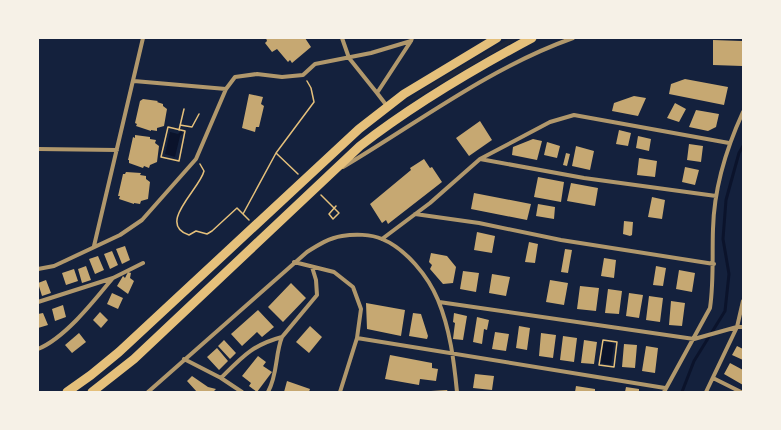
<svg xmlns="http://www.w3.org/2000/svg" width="781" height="430" font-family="'IBM Plex Sans',sans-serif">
<rect width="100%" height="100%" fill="#14213d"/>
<path fill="#1d2539" d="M510 38H519L399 108 423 89Z"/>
<path fill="#0b132b" d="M170 132 178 134 181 131 183 133 180 136 175 157 165 154Z
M608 342 614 344 611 365 601 363 603 343Z"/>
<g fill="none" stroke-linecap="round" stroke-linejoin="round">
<path stroke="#0b132b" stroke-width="3" d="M682 392 694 361 725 311 729 274 723 239 726 200 739 153 743 146"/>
</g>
<path fill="#c6a872" d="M266 38H305L311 47 292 63 290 60 288 62 277 49 272 52 265 43 267 41Z
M713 40 742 41V66L713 65Z
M685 79 728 87 724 105 669 94 671 84Z
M249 94 263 97 261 104 264 106 259 127H256L255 132 242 128Z
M634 96 646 98 638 116 612 111 614 103Z
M143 99 158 101 157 102 163 104V106L167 109 164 126 157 128V131L151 130V131L136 126 137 124 135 123 140 101Z
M675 103 686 109 679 122 667 118Z
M696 110 719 114 716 127 708 131 689 127Z
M480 121 492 140 469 156 456 138Z
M619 130 631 133 628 146 616 144Z
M135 135 150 137V139L156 140 155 143 159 146 157 162 150 165 149 168 144 166 143 168 129 163V160H128L133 137 135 138Z
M638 136 651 139 649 151 636 148Z
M533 139 542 141 537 160 512 155 513 147Z
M547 142 560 146 557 158 544 155Z
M689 144 703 146 701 162 687 160Z
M576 146 594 151 590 170 572 166Z
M566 153 570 154 567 166 563 165Z
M639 158 657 161 655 177 637 175Z
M424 159 430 168 432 167 442 182 388 224 386 220 382 223 370 204 411 170 410 168Z
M685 167 699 170 695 185 682 182Z
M126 172 141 173 140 175 146 176V179L150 182 148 199 141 201 140 204 134 203V204L119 199 120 196H118L123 174H125Z
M538 177 564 182 561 202 534 197Z
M571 183 598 188 595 206 567 201Z
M474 193 531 204 527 220 471 209Z
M652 197 665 200 662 219 648 217Z
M538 204 555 207 554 219 536 216Z
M624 221 633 222 632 235 630 236 623 234Z
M477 232 495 236 492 253 474 250Z
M529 242 538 244 535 263 525 262Z
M125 246 130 260 122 264 116 249Z
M565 249 572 250 568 273 561 272Z
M112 251 118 265 110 269 104 254Z
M431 253 447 256 456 267 453 283 443 284 430 269 432 265 429 262Z
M98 256 104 270 95 274 89 259Z
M604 258 616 260 614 278 601 276Z
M86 266 91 280 82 283 78 269Z
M656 266 666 268 663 286 653 285Z
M74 269 78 281 66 285 62 273Z
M679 270 695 273 692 292 676 289Z
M463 271 479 273 476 292 460 289Z
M128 272 131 273 130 278 134 281 128 294 117 286 123 276 125 278Z
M492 274 510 277 506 296 489 293Z
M46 280 51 293 42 296 38 283Z
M550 280 568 283 564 305 546 302Z
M291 283 306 298 283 322 268 307Z
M580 286 599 288 596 311 577 309Z
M608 289 622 291 619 314 605 313Z
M112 293 123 298 118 309 107 304Z
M629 293 643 295 639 318 626 316Z
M649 296 663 298 660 322 646 320Z
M671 301 685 303 682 326 669 325Z
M366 303 405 310 401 336 367 329Z
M63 305 66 317 55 321 52 309Z
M258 310 274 327 262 337 257 332 242 346 231 334Z
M100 312 108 320 101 328 93 320Z
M43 313 48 325 38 328V314Z
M413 313 421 314 428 336 427 339 409 336Z
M454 313 467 316 463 340 453 339 455 323 453 322Z
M477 317 489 320 487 330 484 329 482 344 473 342Z
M310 326 322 337 309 353 296 342Z
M519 326 530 328 527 350 516 348Z
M495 332 509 334 506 351 492 349Z
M79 333 86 342 72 353 65 345Z
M541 333 556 335 553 358 539 356Z
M563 336 577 338 574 362 560 360Z
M224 340 236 353 230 359 218 346Z
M584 340 597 342 594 364 581 363Z
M624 344 637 345 635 368 622 367Z
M646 346 658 348 655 373 642 371Z
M737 346 743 349V360L732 355Z
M217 348 228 361 219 370 207 357Z
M390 355 432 363V368L438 369 436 381 420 379 419 385 385 379Z
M258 356 266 362 263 366 272 372 257 392 249 386 251 383 242 376Z
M730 363 743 370V385L724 374Z
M475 374 494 376 492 390 473 388Z
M192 376 208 387 216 389 213 392H197L187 381Z
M287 381 310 389 309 392H284Z
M576 386 595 389V392H575Z
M626 387 639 389V392H625Z
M447 390 448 392H431V391Z"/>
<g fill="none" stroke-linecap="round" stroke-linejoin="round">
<path stroke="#e5c07b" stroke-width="1.5" d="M180 125 192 127 199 114
M168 127 185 131 179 161 161 157Z
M179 130 184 109
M276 153 298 174
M200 164 204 171C200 189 156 224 189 235L196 231 207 234 212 231 237 208 249 220
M321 195 339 213 333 219 329 214 336 206
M243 214 276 153 314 102 311 88 307 81
M603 340 617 342 614 367 599 365Z"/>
<path stroke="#b1986c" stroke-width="4" d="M342 38 349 58 377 93
M134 81 226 89
M387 106 377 93 411 41
M38 149 117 150
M480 159 584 178 716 196
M343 167C419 122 489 68 573 38
M415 214 479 223 561 240 714 264
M382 239 430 203 480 159 550 122 574 115 729 143
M94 246 143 38
M294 262 334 272 353 287 361 309 357 338 340 392
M38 269 54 266 120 235 142 220 196 159 226 89 235 77 257 74 282 77 303 75 315 64 371 53 411 41 412 38
M38 302 113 278 143 263
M439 302 694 339 737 327H743
M357 338 665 388
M38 349C65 338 94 301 112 279
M184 359 221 378 242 392
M221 378C242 357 252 345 282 337
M713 378 741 392
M148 392 307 252C318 245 329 238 342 236 354 234 371 234 382 239 406 249 428 276 438 300 450 329 454 361 457 392
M268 392C278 374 275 354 282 337L317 295 316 280 312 267
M664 392 710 308C714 281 712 255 713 229 714 187 726 149 743 112
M706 392 737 327 743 301"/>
<path stroke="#e5c07b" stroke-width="9" d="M67 392 91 375 119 352 359 129 404 94 497 38
M92 392 134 359 360 146C414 104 472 70 532 38"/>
</g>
<rect width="781" height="430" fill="none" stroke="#f6f1e7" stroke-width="78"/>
</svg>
